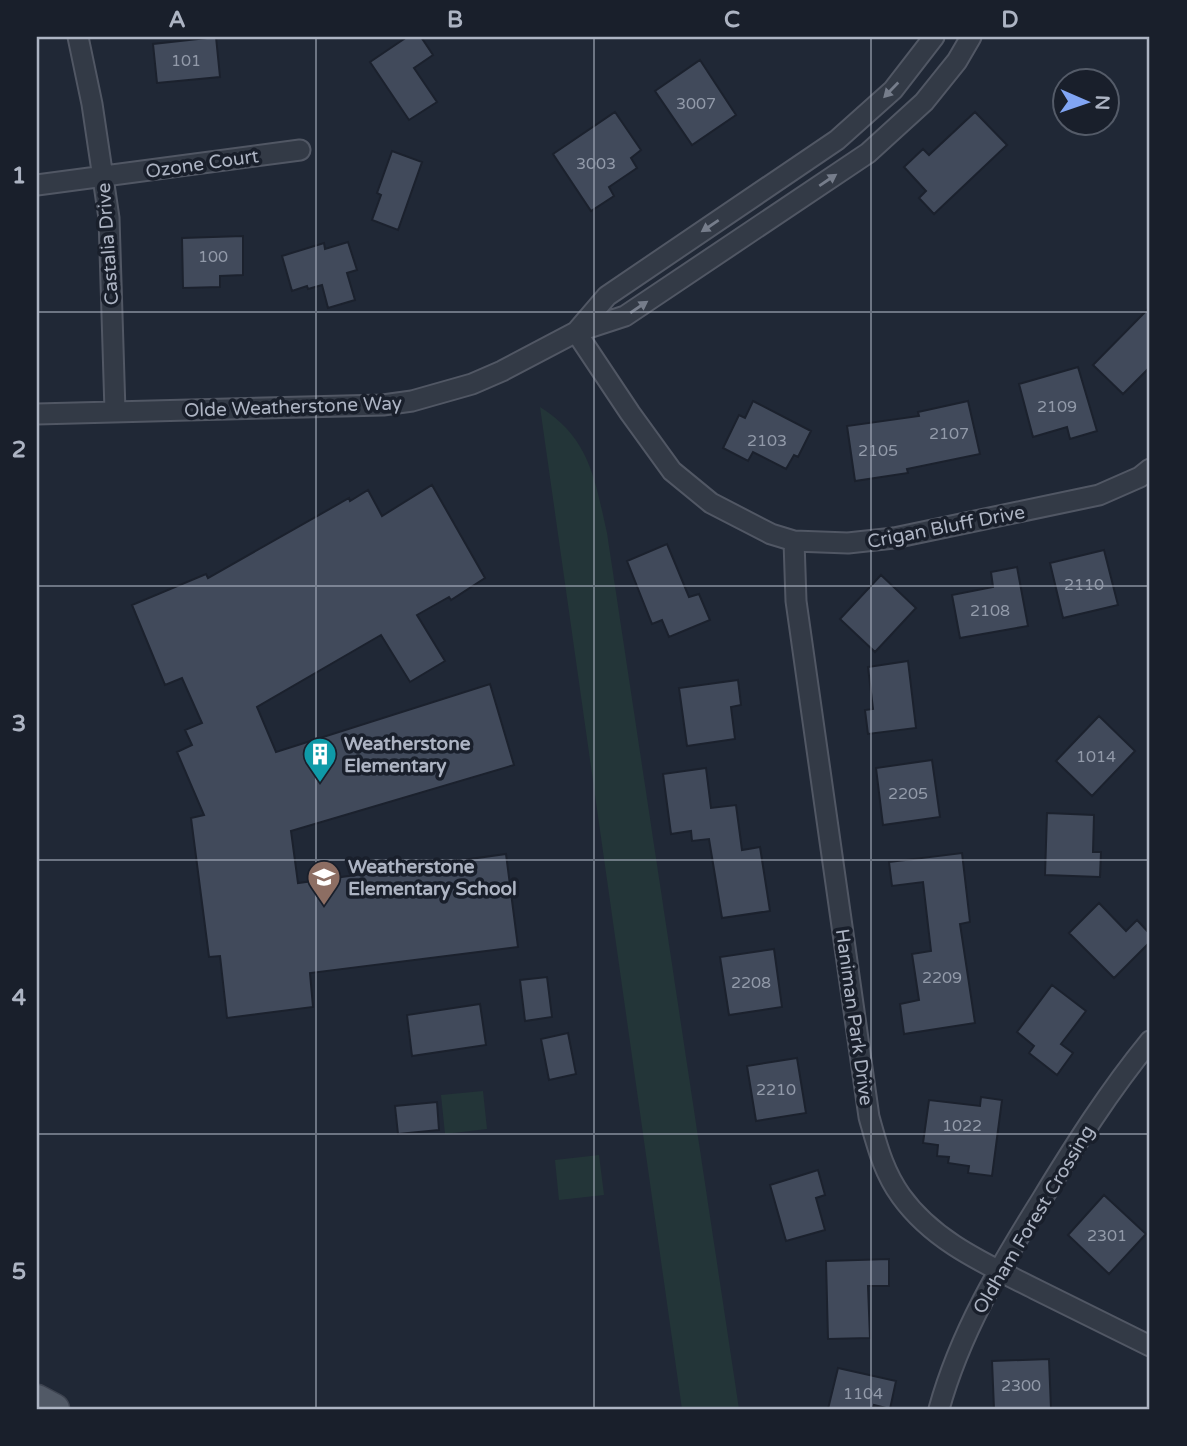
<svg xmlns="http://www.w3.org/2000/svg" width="1187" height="1446" font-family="'Varela Round',sans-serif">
<rect width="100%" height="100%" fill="#202836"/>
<path fill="#233538" d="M540 407C590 438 595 480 607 533L739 1409H682Z
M483 1091 487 1129 445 1134 441 1095Z
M599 1155 604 1195 559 1200 555 1160Z"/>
<path fill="#414a5b" stroke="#1b212d" stroke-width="2" d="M216 37 220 77 157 83 153 44Z
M407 37H421L433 55 414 68 437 102 409 120 370 62Z
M700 60 736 115 692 145 655 91Z
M615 112 641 150 631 158 637 168 609 187 614 196 591 211 553 154Z
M975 112 1007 145 934 214 919 198 926 191 904 167 923 149 929 155Z
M392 151 422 162 398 230 372 220 381 195 377 193Z
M243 236V275L220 276V287L183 288 182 238Z
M348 242 357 270 347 273 355 300 328 308 322 285 308 289 307 286 292 291 282 256 324 243 325 249Z
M1150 307V367L1123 394 1093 365Z
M1078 367 1097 431 1070 439 1067 427 1033 437 1019 384Z
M753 401 811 431 798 457 794 455 786 469 753 452 748 461 723 448 739 415 745 418Z
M968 401 980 454 907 469 908 473 855 481 847 426 919 416 918 412Z
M432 485 485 578 451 600 449 597 417 615 445 661 410 682 381 635 257 707 276 752 490 684 514 765 291 831 298 883 506 854 518 947 310 973 313 1007 227 1018 220 956 209 957 191 818 204 815 177 752 192 745 185 730 202 723 182 678 165 685 132 605 206 574 208 578 349 498 350 501 368 490 382 516Z
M667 544 689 597 699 594 710 620 669 637 662 620 652 624 627 561Z
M1104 550 1118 605 1063 618 1050 563Z
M1017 567 1028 626 960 638 952 595 993 587 991 572Z
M881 575 916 608 875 652 840 619Z
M908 661 916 728 868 734 865 710 873 709 868 667Z
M738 680 741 705 731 707 735 739 687 746 679 688Z
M1099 716 1135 751 1092 796 1056 761Z
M932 760 940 817 883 825 876 768Z
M706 768 711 808 736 805 742 850 760 847 770 911 722 918 709 839 692 841 691 831 671 834 663 774Z
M1047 813 1094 815 1093 852H1101L1100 877 1045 875Z
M962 853 970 922 960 924 975 1023 904 1034 900 1004 919 1000 912 954 931 951 923 882 892 886 889 862Z
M1099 903 1126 931 1137 920 1150 934V942L1114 978 1069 933Z
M774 949 782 1007 729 1015 720 957Z
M547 977 552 1017 525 1021 520 980Z
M1052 985 1086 1011 1061 1044 1073 1053 1057 1075 1029 1053 1034 1046 1017 1032Z
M480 1004 486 1045 412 1056 407 1015Z
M568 1033 576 1074 549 1080 541 1039Z
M797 1058 806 1113 756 1121 747 1066Z
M981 1097 1002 1100 992 1176 968 1173 969 1166 948 1163 949 1157 937 1156 938 1145 923 1143 929 1100 980 1106Z
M437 1102 439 1130 398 1134 395 1106Z
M818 1170 825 1195 816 1198 825 1230 786 1241 770 1185Z
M1104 1195 1146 1234 1109 1274 1068 1235Z
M889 1259V1286H868L870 1338 828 1339 826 1261Z
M1049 1359 1051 1409H994L992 1361Z
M838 1368 896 1381 890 1409 874 1405 873 1409H828Z"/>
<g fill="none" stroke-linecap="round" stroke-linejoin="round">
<defs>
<path id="street" d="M78 37 92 104 109 218 115 411
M37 185 300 150
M577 331 607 296 837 140 893 90 934 37
M576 332 630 413 672 471 711 503 771 534 794 541 848 543 894 538 1099 495 1140 477 1150 469
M37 414 383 405 412 401 472 384 502 371 576 332 625 316 868 153 924 102 957 61 971 37
M794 541 796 601 869 1117C877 1145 883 1171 901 1196 934 1242 986 1264 1035 1289 1074 1308 1112 1327 1150 1346
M939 1409C960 1333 1000 1266 1042 1199 1075 1145 1109 1091 1150 1041"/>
<path id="primary" d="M37 1400 54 1409"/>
</defs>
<use href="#street" stroke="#515764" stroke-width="23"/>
<use href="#primary" stroke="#3d4350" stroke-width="33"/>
<use href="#street" stroke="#333a46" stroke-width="19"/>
<use href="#primary" stroke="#515966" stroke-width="30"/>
</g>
<defs><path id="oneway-solid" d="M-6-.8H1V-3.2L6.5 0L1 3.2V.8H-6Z" transform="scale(1.75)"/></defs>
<g fill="#767d8b">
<use href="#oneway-solid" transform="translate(891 90) rotate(134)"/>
<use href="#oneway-solid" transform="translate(828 180) rotate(-34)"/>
<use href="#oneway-solid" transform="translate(710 226) rotate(146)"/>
<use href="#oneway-solid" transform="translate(639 307) rotate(-34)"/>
</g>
<path fill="none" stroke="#adb4c3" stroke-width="2" stroke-opacity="0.55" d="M316 37V1409M594 37V1409M871 37V1409M37 312H1150M37 586H1150M37 860H1150M37 1134H1150"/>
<defs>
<symbol id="building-pin" viewBox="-11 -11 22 30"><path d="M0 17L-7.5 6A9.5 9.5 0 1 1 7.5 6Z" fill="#0f9aa8" stroke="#191f2b"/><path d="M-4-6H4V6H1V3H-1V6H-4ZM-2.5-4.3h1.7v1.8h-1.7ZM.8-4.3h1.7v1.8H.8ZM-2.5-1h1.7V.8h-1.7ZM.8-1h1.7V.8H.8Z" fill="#fff"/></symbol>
<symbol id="school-pin" viewBox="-11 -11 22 30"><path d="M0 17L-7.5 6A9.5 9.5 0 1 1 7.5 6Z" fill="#8d6e63" stroke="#191f2b"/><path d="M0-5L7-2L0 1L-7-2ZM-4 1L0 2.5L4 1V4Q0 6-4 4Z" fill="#fff"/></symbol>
</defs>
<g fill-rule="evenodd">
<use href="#building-pin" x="301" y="735" width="38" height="52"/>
<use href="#school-pin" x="305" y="858" width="38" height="52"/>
</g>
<g text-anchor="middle" stroke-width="7" stroke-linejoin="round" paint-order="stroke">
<g font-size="16" fill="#929aa9">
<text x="186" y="66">101</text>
<text x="696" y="109">3007</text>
<text x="596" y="169">3003</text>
<text x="213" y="262">100</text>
<text x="1057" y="412">2109</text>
<text x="949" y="439">2107</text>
<text x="767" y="446">2103</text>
<text x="878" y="456">2105</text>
<text x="1084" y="590">2110</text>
<text x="990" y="616">2108</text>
<text x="1096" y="762">1014</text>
<text x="908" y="799">2205</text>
<text x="942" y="983">2209</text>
<text x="751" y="988">2208</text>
<text x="776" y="1095">2210</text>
<text x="962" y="1131">1022</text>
<text x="1107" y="1241">2301</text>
<text x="1021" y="1391">2300</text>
<text x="863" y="1399">1104</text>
</g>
<g font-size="19" fill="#adb4c3" stroke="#191f2b">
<text transform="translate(202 163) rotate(-8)" y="7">Ozone Court</text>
<text transform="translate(107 244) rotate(-94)" y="7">Castalia Drive</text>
<text transform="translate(293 406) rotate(-2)" y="7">Olde Weatherstone Way</text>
<text transform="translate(946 526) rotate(-11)" y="7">Crigan Bluff Drive</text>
<text transform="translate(855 1017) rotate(82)" y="7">Haniman Park Drive</text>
<text transform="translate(1033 1219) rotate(-59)" y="7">Oldham Forest Crossing</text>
</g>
<g font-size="19" font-weight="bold" fill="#adb4c3" stroke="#191f2b" text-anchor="start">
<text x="344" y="750">Weatherstone<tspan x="344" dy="22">Elementary</tspan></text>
<text x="348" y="873">Weatherstone<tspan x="348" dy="22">Elementary School</tspan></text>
</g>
</g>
<rect width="1187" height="1446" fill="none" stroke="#191f2b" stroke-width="77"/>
<g transform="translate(1086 102) rotate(92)"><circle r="33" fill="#191f2b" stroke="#545b68" stroke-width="2"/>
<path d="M0-5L12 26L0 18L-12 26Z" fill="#81a5f4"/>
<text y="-10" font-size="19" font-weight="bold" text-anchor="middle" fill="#adb4c3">N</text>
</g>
<rect x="38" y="38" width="1110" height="1370" fill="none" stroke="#adb4c3" stroke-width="2.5"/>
<g font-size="23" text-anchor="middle" font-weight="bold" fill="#adb4c3">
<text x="177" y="27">A</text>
<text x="455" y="27">B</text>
<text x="732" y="27">C</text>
<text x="1010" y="27">D</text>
<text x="19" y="183">1</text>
<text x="19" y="457">2</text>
<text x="19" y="731">3</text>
<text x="19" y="1005">4</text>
<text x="19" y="1279">5</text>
</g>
</svg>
